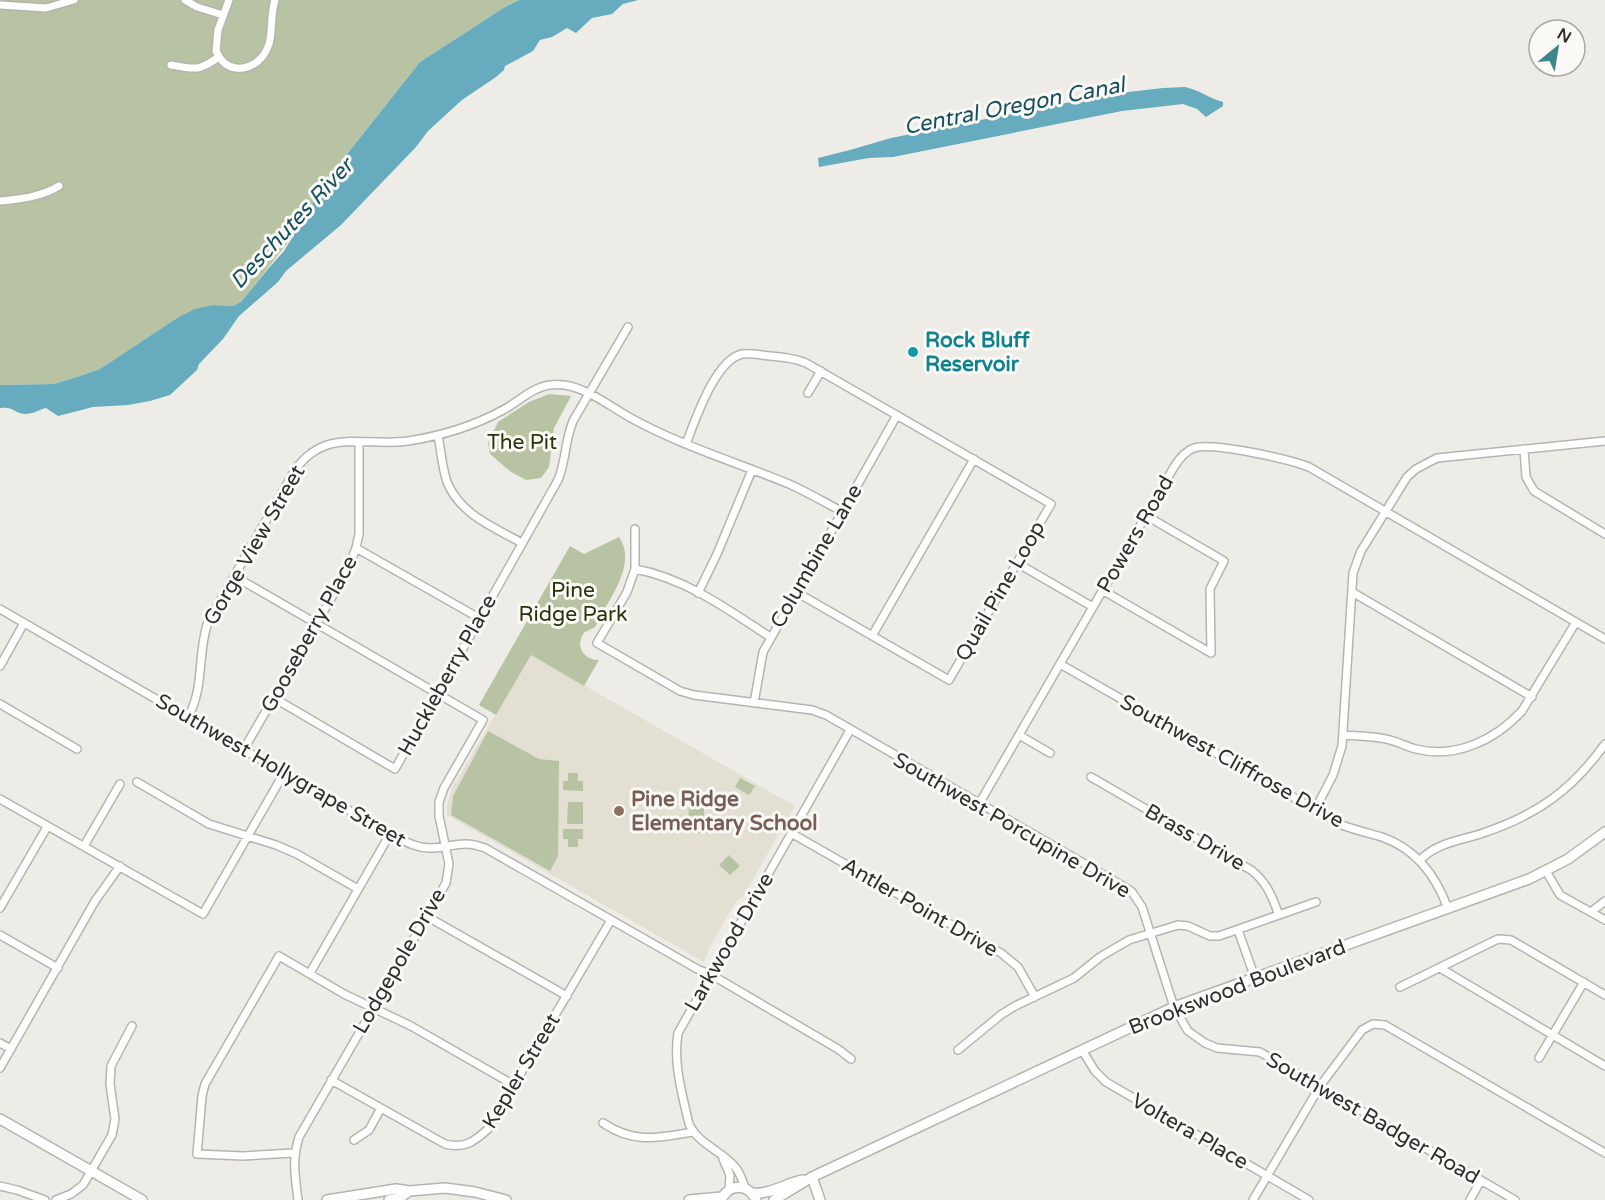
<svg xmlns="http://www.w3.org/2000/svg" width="1605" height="1200" font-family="'Varela Round',sans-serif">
<rect width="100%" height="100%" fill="#eeece7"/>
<path fill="#e4dfd3" d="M531 655 795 806 742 898 736 901 710 947 704 962 447 815V805L452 788Z"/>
<path fill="#b7c3a3" d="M0 0H519L505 7 420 62 329 177 300 227 241 302 233 306 213 305 177 318 100 369 80 376 54 384 0 385Z
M549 394 571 396 554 428 549 467 541 478 526 480 511 472 490 454 488 443 498 422 529 402Z
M619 537C635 560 616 589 604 610 601 615 598 624 595 627 589 631 583 630 581 639 577 651 587 660 599 660L584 686 531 655 496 715 479 705 570 546 584 554Z
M488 731 539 759 559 761 558 856 550 871 451 815 453 796Z
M568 773H578V781H583V791L563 790V781H568Z
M740 778 755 786 749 795 735 787Z
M689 801H704V823H709L708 833H688Z
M568 802H583V824H567Z
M563 829H583V839H578V847H568V839H563Z
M729 855 740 866 730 875 719 865Z"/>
<path fill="#67acbe" d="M519 0H638L623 4 612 14 592 18 576 33 567 28 552 37 540 40 533 51 505 66 504 70 496 77 462 100 428 131 416 147 341 225 286 271 278 282 239 316 223 339 199 364 197 370 170 395 150 401 128 405 93 407 58 416 46 408C38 410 34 414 25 414 14 413 13 406 0 408V385L54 384 80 376 100 369 177 318 195 309 213 305 233 306 241 302 267 270 284 251 329 177 420 62 505 7Z
M1185 87C1200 90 1210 99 1223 102V106L1206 117 1197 109 1183 104 1122 111 893 157 869 158 819 167 818 158 850 150 891 138 1111 94 1163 88Z"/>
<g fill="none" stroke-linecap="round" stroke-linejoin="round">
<defs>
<path id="street" d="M185 0 197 7 223 15
M229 0 218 30 216 51C220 60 226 67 236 68 244 69 252 66 258 61 277 45 268 21 275 0
M0 5 46 8 74 0
M171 65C196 69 197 72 219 57
M0 201C20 199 41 197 59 186
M808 393 821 371
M438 436C441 450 442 467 447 482 460 514 493 527 522 543
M686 444C695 421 715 360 742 354 751 353 761 355 770 356 782 357 795 358 806 363L1051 504 949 680 796 592
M1524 449 1526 477 1534 491 1605 534
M635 529V569L627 592 597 643 680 691 694 695 812 710 826 715 1123 886 1132 892 1142 907 1174 1007 1188 1031 1205 1043 1217 1048 1260 1052 1515 1200
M356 548 479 618
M1017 563 1093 607
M635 569C685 578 729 610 770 637
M234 576 483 720 444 788 439 802V816L449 864 446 883 299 1137C292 1159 295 1177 298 1200
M1102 590 1211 653 1210 589 1224 561 1145 515
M1352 592 1532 697
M698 593 717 554 752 470
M0 609 390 834C403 840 415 848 430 848 453 848 460 839 485 848L699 970 710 974 838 1049 851 1059
M872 636 974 459
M1060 664 1342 825C1355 830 1368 833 1382 837 1416 849 1436 875 1448 909
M0 666 24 623
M274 698 395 769 558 480C566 461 565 440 573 421L628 327
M754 703 763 652 897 415
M0 704 77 749
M188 717C205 687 197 653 208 622L295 470C326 427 363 447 408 441 440 436 474 426 503 410 518 402 533 387 550 385 579 381 606 404 629 417 679 445 736 462 789 484 807 492 824 502 841 511
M1019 735 1050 753
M1343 735C1355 736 1368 736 1380 738 1393 739 1404 746 1416 749 1456 759 1495 740 1522 711L1576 622
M244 749 348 569 356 548 359 534V442
M1091 777 1251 870C1267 882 1272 897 1279 915
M137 782 209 824 276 845 297 854 358 889
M0 799 203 914 284 773
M979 804 1174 467C1179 459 1185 451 1194 448 1213 442 1289 459 1309 467L1605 639
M1315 810 1333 775 1342 746 1353 573 1361 551 1407 477 1416 469 1437 458 1605 441
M791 833 1001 953 1018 967 1035 997
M84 846 120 784
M1420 860C1438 842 1460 841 1483 833 1537 815 1572 790 1605 744
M1546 871 1560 895 1605 920
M0 908 47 827
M1591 912 1605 901
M426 916 567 996
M1238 930 1255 978
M0 935 58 968
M1440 968 1605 1066
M310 973 390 834
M1400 987 1498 939 1511 940 1605 995
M0 1043 11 1049
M958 1050 1002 1014 1015 1006 1074 978 1100 957 1129 940 1178 925 1188 926 1210 936H1219L1316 902
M1082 1050 1095 1071 1106 1082 1309 1200
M1539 1058 1584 982
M0 1068 95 901 120 866
M331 1080 445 1144C464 1149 474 1142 488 1129L611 920
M603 1123C634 1144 658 1138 692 1132
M354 1140 369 1130 381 1108
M293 1153 243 1156 197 1154 202 1096 205 1084 279 956 344 994 411 1026 514 1085
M723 1159 730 1175 729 1189
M0 1186 17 1190 45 1200
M746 1189C742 1182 741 1173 735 1167 721 1150 699 1145 689 1124 682 1094 673 1063 678 1033L850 730
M56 1200 71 1194 83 1185 112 1135 115 1119 110 1084 111 1066 132 1026
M1253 1200 1320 1086 1362 1030 1373 1024 1385 1025 1605 1153
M1470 1200 1481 1180"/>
<path id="secondary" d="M0 1119 142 1200
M812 1177 820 1200
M752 1193C770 1195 786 1183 803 1180
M327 1200 396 1189 409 1191 445 1188 475 1192 506 1200
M389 1200 400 1198 409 1191
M689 1200 722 1197
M721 1200C729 1183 748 1183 756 1200
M774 1200 812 1177 1174 1007 1529 879 1568 859 1605 832"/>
</defs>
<use href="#street" stroke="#b6b4af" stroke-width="10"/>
<use href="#secondary" stroke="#b6b4af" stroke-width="12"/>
<use href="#street" stroke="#fff" stroke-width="7"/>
<use href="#secondary" stroke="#fff" stroke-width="9"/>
</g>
<circle fill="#0f9aa8" stroke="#fbf9f5" stroke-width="2" cx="913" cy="352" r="6"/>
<circle fill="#8d6e63" stroke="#fbf9f5" stroke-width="2" cx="619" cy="811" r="6"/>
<g text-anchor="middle" stroke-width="6" stroke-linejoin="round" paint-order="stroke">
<g font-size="21" font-weight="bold" fill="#0d838f" stroke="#fbf9f5" text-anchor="start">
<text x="925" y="347">Rock Bluff<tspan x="925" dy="24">Reservoir</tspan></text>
</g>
<g font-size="21" fill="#27330b" stroke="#fbf9f5">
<text x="522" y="449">The Pit</text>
<text x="573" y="597">Pine<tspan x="573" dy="24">Ridge Park</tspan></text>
</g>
<g font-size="21" fill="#2f2e2d" stroke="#fbf9f5">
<text transform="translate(1135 534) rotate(-60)" y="7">Powers Road</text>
<text transform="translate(254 545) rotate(-60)" y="7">Gorge View Street</text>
<text transform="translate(816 556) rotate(-60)" y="7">Columbine Lane</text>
<text transform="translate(1000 591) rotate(-60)" y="7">Quail Pine Loop</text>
<text transform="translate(309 634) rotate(-61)" y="7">Gooseberry Place</text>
<text transform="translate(447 675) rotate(-61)" y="7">Huckleberry Place</text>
<text transform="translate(1232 761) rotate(29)" y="7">Southwest Cliffrose Drive</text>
<text transform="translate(281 770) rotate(30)" y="7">Southwest Hollygrape Street</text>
<text transform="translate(1012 825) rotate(30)" y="7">Southwest Porcupine Drive</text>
<text transform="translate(1195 837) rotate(30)" y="7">Brass Drive</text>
<text transform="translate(920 907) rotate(30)" y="7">Antler Point Drive</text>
<text transform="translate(729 942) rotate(-60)" y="7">Larkwood Drive</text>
<text transform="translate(399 961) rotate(-60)" y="7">Lodgepole Drive</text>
<text transform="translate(1237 987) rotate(-21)" y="7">Brookswood Boulevard</text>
<text transform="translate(521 1071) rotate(-59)" y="7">Kepler Street</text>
<text transform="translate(1373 1118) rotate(30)" y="7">Southwest Badger Road</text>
<text transform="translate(1190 1131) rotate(30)" y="7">Voltera Place</text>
</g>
<g font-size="21" font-weight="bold" fill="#785e54" stroke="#fbf9f5" text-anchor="start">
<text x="631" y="806">Pine Ridge<tspan x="631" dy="24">Elementary School</tspan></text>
</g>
<g font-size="22" font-style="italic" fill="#15505e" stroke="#fbf9f5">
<text transform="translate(1014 105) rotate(-11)" y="8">Central Oregon Canal</text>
<text transform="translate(291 223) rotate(-47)" y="8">Deschutes River</text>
</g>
</g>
<g transform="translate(1557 48) rotate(30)"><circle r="28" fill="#fbf9f5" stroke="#a9a8a5" stroke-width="1.5"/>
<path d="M0-4.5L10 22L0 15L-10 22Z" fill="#3f868c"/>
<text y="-9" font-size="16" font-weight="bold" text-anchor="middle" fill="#2f2e2d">N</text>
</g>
</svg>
